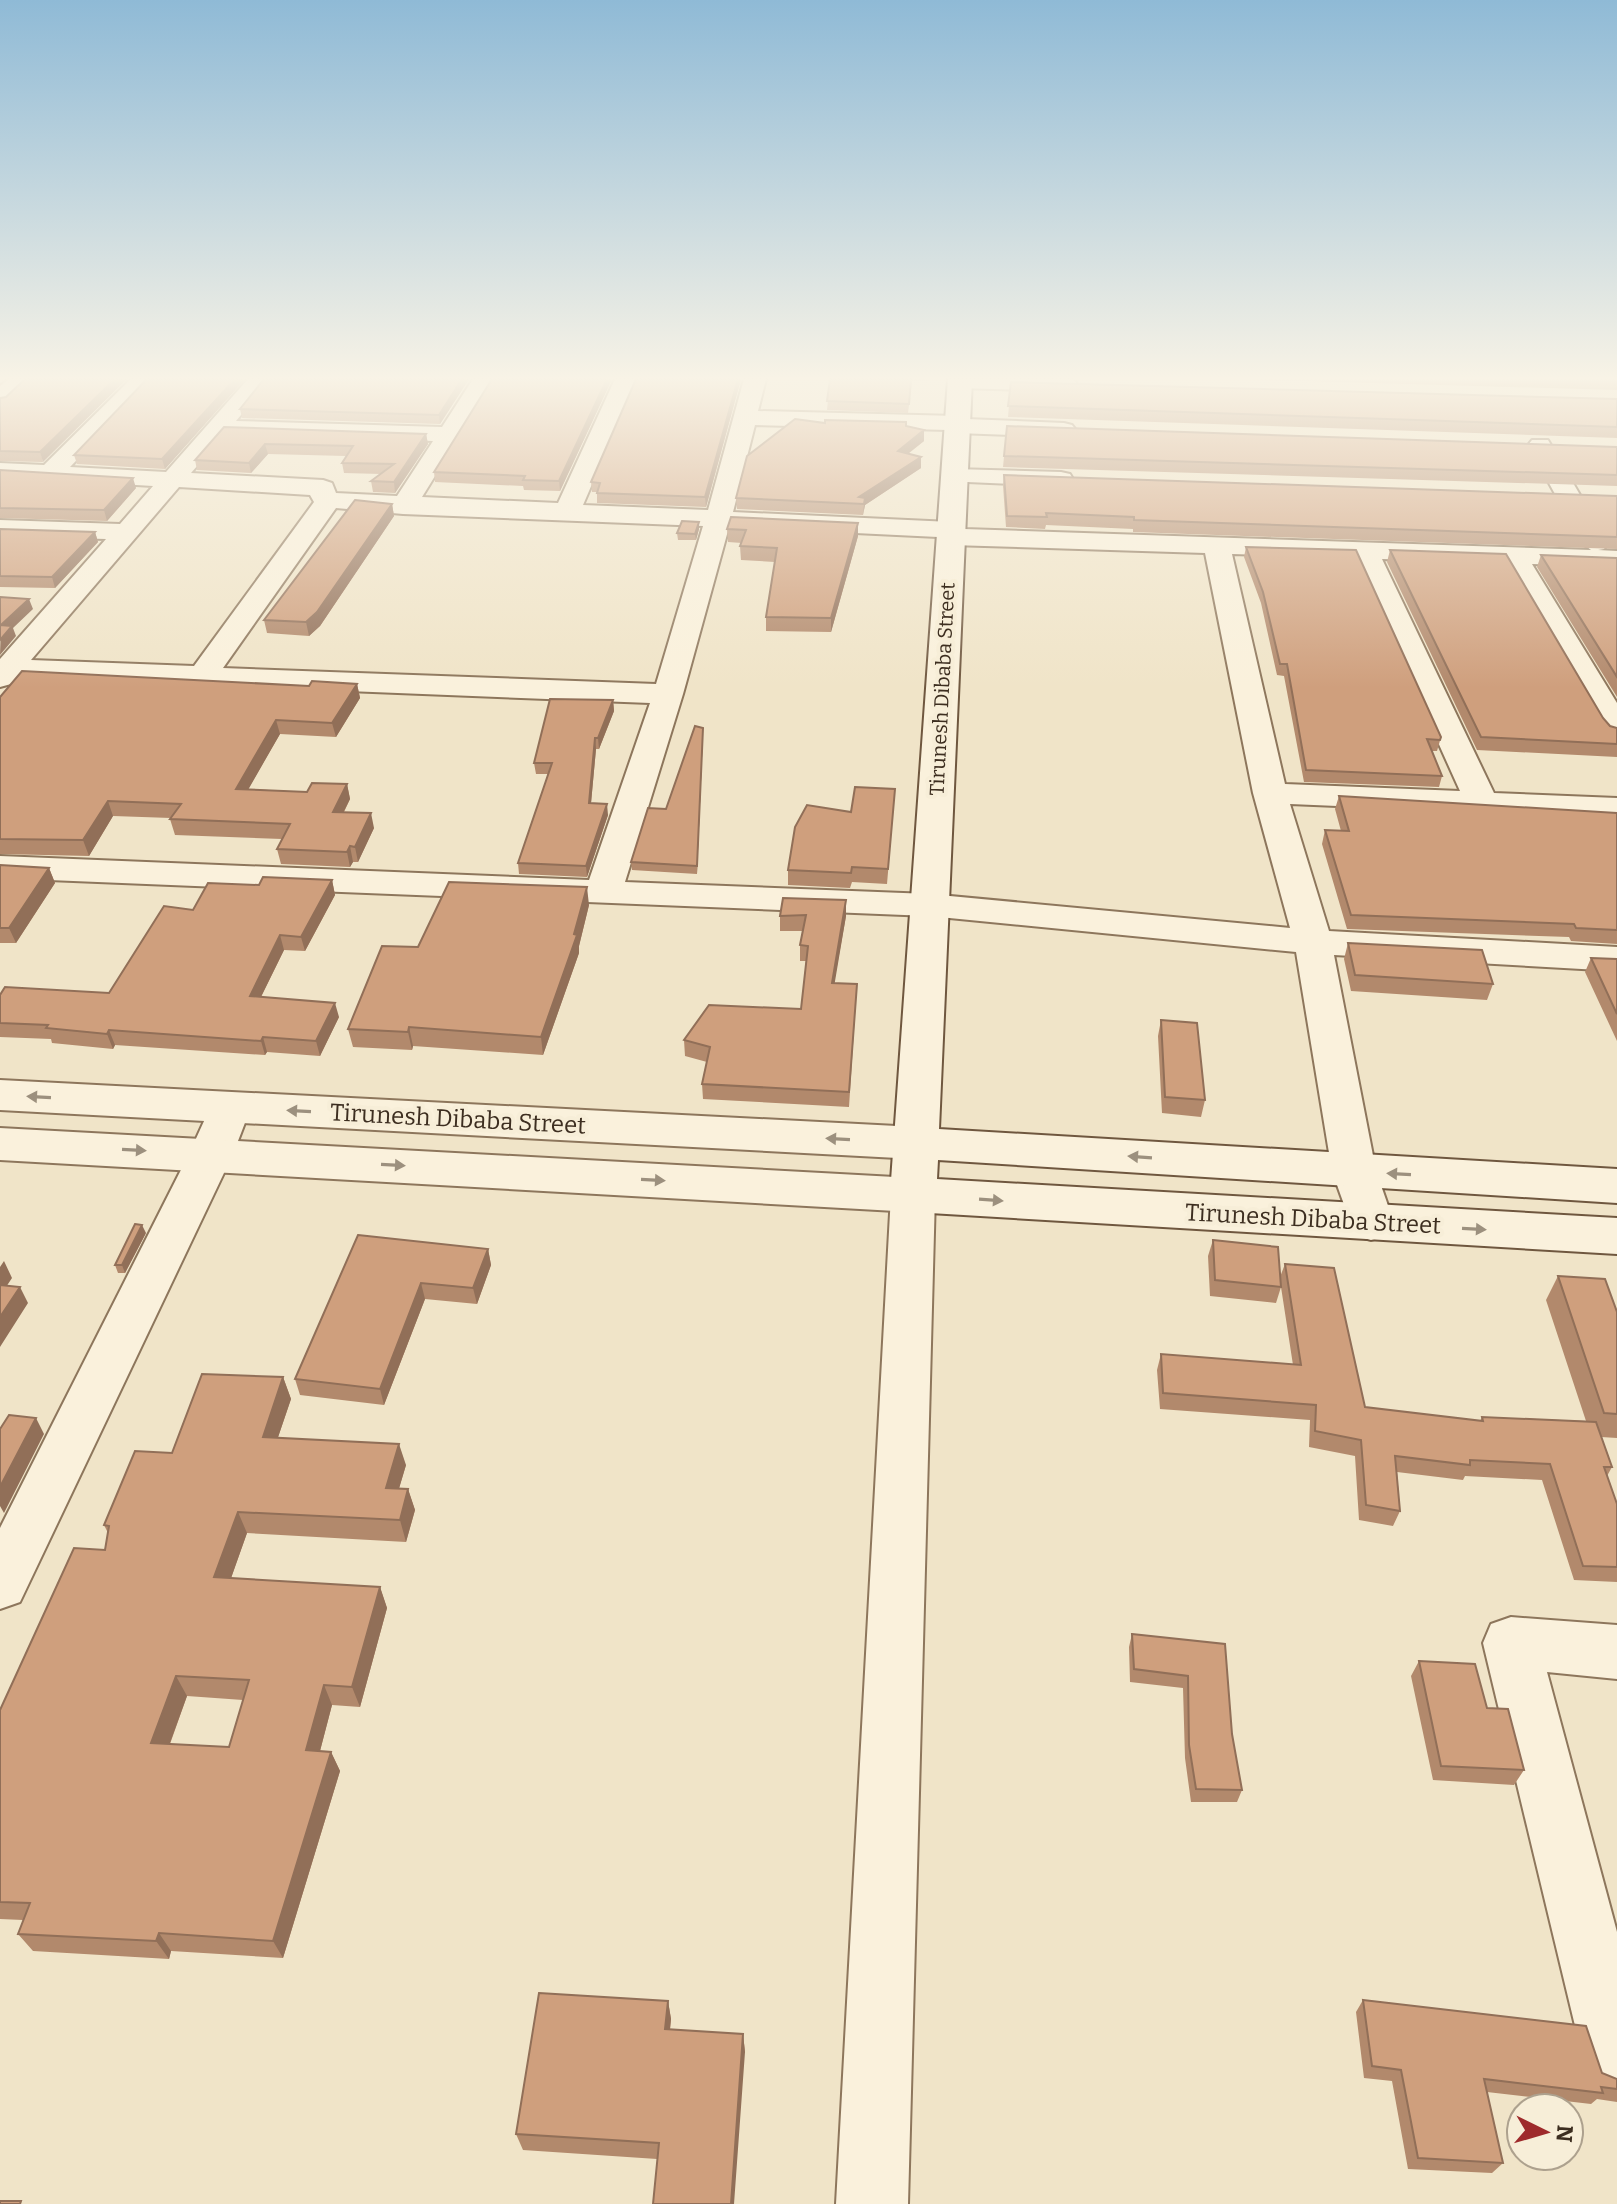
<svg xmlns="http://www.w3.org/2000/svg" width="1617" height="2204" font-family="Bitter,serif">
<rect width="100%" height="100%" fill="#f0e4c8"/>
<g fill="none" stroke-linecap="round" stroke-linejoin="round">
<defs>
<path id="minor" d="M9 379H33L8 403 0 405V386Z
M131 379H155L70 467 166 472 248 379H271L236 421 442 427 473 379H495L422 497 558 503 615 379H637L583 505 708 510 744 379H766L758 411 957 416 966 419 1064 423 1072 425 1076 430 1072 435 1064 437 957 433 948 430 755 425 733 512 951 522 960 524 964 529 1591 550 1582 543 1528 445 1532 440H1548L1608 543 1604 549 1598 550 1617 551V567L1532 564 1617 703V739L1606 736 1601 729 1504 563 1382 559 1494 793 1617 798V818L1290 804 1329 931 1617 947V971L1334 955 1376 1171 1394 1223 1387 1235 1371 1240 1355 1235 1332 1171 1296 952 929 916 0 878V856L589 880 650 703 17 678 11 684 0 687V659L106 539 0 536V520L120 524 153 486 0 477V463L44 465ZM225 434 433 441 397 496 336 493 332 483 323 480 191 473ZM179 487 310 495 314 502 194 666 31 660ZM336 508 403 514 703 526 656 684 223 668ZM729 527 938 537 942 543 951 545 1205 553 1253 793 1290 928 929 894 625 882 683 694ZM1232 554 1355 558 1460 791 1285 784Z
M949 379H1073L1077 384 1066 391 959 388 951 386Z
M954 469 1061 472 1070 474 1073 479 1070 484 1061 486 945 481 942 476 945 471Z
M230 1093 245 1097 251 1107 233 1154 20 1602 0 1609V1528L189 1154 215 1097Z
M913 1179 929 1184 935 1195 908 2204H836L891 1195 897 1184Z
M1511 1617 1617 1625V1679L1547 1672 1617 1932V2093L1593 2083 1583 2059 1483 1643 1491 1624Z"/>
<path id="tertiary" d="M0 1080 916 1127 932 1132 939 1143 932 1154 916 1159 0 1110Z
M0 1128 913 1178 930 1183 936 1195 930 1207 913 1212 0 1160Z"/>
<path id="secondary" d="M948 379H972L939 1129 1617 1169V1203L938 1160 937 1179 1617 1218V1254L913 1212 896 1207 890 1195Z"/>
</defs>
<use href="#minor" stroke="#8d765c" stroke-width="4"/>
<use href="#tertiary" stroke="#8d765c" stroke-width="4"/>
<use href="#secondary" stroke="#6f573f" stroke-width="4"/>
<use href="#minor" fill="#faf1dc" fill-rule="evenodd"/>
<use href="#tertiary" fill="#faf1dc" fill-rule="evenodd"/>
<use href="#secondary" fill="#faf1dc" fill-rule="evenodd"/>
</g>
<path fill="#b2896c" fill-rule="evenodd" d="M25 379 43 462 0 461V398L6 397Z
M147 379H245L165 469 77 464 74 455Z
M469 379 440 424 242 418 240 409Z
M612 379 560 491 524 490 523 486 435 482 434 472Z
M636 379H741L706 507 597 503V492H592L591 482Z
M830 379H927V381H912L908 413 827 410Z
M1233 379H1617V390Z
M1011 382 1617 399V438L1008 417Z
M825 423 906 426 924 430V441L908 454 921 457V468L865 505 863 515 737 509 736 498Z
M1007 426 1617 447V486L1003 467Z
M224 427 426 434 428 444 395 493 373 492 371 481 381 474 344 473 342 463 346 456 268 454 251 473 197 470 195 460Z
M0 470 136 488 107 521 0 518Z
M1004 475 1617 496V549L1133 532V529L1046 525 1045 529 1006 527 1003 486Z
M392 504 394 516 320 626 309 636 267 633 264 620Z
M699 522V529L696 540H678L677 533Z
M858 523V536L831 632 766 631V617L775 562 741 560 740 546 742 543 728 542 727 529Z
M0 529 95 532 98 542 55 588 0 587Z
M1246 547 1441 737 1437 751H1432L1442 776 1439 787 1304 782 1284 676 1277 675 1261 603 1244 557Z
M1390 550 1603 718 1610 726 1617 728V757L1477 750 1387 562Z
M1541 555 1617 558V697L1537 567Z
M357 684 360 698 336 737 280 734 248 789 307 792 347 784 350 799 344 812 374 828 358 862H353L350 867 281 864 277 849 282 839 175 835 170 819 171 818 113 816 89 856 0 854V697Z
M613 700 614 711 599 749H596L591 803 608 815 587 877 519 874 518 863 548 774H536L534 763Z
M703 735 697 874 632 870 631 862 666 809Z
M895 789 887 884 852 882 850 888 788 885V870L851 812Z
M1339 796 1617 813V944L1571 941 1569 937 1347 929 1322 844 1325 830 1341 831 1335 809Z
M0 865 49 868 55 883 16 943H0Z
M332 880 335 895 305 951 284 950 261 997 339 1017 320 1056 267 1052 265 1055 115 1045 113 1049 52 1043 51 1039 0 1037V995L109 993 193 910 259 885Z
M589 905 579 946V953L543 1055 413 1046 412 1050 353 1047 348 1029 418 947Z
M780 916H846L834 983 857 984 849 1107 703 1099 702 1084 707 1062 685 1056 684 1040 801 1009 806 961H800V945L803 931H780Z
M1348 943 1493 984 1487 1000 1351 991 1344 959Z
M1591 958 1617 959V1041L1585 972Z
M1161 1020 1205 1100 1201 1117 1162 1113 1158 1036Z
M146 1233 125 1273H118L115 1265Z
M358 1235 488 1249 491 1265 477 1304 425 1299 384 1405 300 1395 295 1379Z
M1213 1240 1280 1277 1285 1264 1365 1407 1480 1421 1482 1417 1586 1421 1546 1300 1558 1276 1617 1312V1438L1601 1437 1612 1467 1607 1476 1617 1504V1582L1574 1580 1542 1480 1465 1476 1463 1480 1397 1472 1400 1511 1393 1526 1359 1520 1355 1456 1309 1447 1310 1420 1160 1409 1157 1370 1161 1354 1293 1365 1281 1287 1276 1303 1210 1296 1208 1256Z
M283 1377 291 1399 278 1437 406 1465 399 1488 408 1489 415 1510 406 1542 247 1533 231 1578 380 1587 387 1608 360 1707 332 1705 320 1751 331 1752 340 1771 283 1958 171 1951 169 1959 33 1951 18 1934 23 1920 0 1919V1710L105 1550 108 1533 104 1525 172 1453ZM187 1696 243 1700 229 1747 170 1744Z
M1132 1634 1225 1644 1232 1734 1242 1790 1237 1802H1191L1185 1758 1183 1688 1130 1682 1129 1647Z
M1419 1661 1487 1708 1524 1770 1514 1785 1433 1780 1411 1676Z
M1363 2000 1602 2073 1617 2079V2102L1597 2099 1591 2104 1487 2092 1503 2163 1492 2173 1408 2169 1392 2081 1364 2078 1356 2012Z
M668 2001 671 2019 670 2030 743 2034 745 2052 657 2159 523 2150 516 2134Z"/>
<path fill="#916f58" d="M115 379H127L43 462 40 452Z
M235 379H245L165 469 162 459Z
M462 379H469L440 424 439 415Z
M607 379H612L560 491 559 481Z
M738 379H741L706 507 705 497Z
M924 430V441L897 462 898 451Z
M426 434 428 444 395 493 394 482Z
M265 444 268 454 251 473 249 463Z
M921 457V468L865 505 863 515 864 504 859 497Z
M133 478 136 488 107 521 104 510Z
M392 504 394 516 320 626 309 636 306 622Z
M699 522V529L696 540 695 534Z
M858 523V536L831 632V618Z
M95 532 98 542 55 588 52 577Z
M29 599 33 609 13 628 16 636 0 655 1 625Z
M357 684 360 698 336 737 332 723Z
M613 700 614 711 599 749 598 738Z
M276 720 280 734 240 804 236 789Z
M703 728V735L697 874V866Z
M595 738 596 749 590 814 589 803Z
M347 784 350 799 336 827 333 812Z
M108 801 113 816 89 856 83 840Z
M607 804 608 815 587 877 586 866Z
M371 813 374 828 358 862 355 847Z
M350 846 353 862 350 867 347 852Z
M49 868 55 883 16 943 9 928Z
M332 880 335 895 305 951 301 937Z
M587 887 589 905 579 946V953L543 1055 541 1037 574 934Z
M846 900V916L832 999V983Z
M280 935 284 950 254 1011 250 996Z
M335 1003 339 1017 320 1056 316 1041Z
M409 1027 413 1046 412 1050 408 1032Z
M109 1030 115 1045 113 1049 107 1034Z
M263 1037 267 1052 265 1055 261 1041Z
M142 1225 146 1233 125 1273 122 1265Z
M488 1249 491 1265 477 1304 473 1288Z
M4 1261 12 1278 0 1296V1267Z
M421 1283 425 1299 384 1405 380 1389Z
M20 1287 28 1303 0 1347V1317Z
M283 1377 291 1399 271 1458 263 1437Z
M36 1418 44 1434 4 1513 0 1506V1487Z
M399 1444 406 1465 393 1509 386 1488Z
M408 1489 415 1510 406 1542 400 1520Z
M238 1512 247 1533 224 1598 214 1577Z
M380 1587 387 1608 360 1707 352 1687Z
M176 1676 187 1696 163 1762 151 1743Z
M324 1685 332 1705 315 1770 306 1750Z
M331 1752 340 1771 283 1958 273 1941Z
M159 1933 171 1951 169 1959 156 1941Z
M668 2001 671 2019 668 2047 665 2029Z
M743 2034 745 2052 734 2204H731Z"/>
<path fill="#cf9f7d" stroke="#916f58" stroke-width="2" fill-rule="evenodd" d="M25 379H115L40 452 0 451V398L6 397Z
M147 379H235L162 459 74 455Z
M264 379H462L439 415 240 409Z
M492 379H607L559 481 523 480 525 476 434 472Z
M636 379H738L705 497 597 493 600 483 591 482Z
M830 379H911L909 404 827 401Z
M1011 382 1617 399V427L1008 406Z
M795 419 825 423V420L906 422V426L924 430 898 451 921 457 859 497 865 498 864 504 736 498 747 456Z
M1007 426 1617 447V475L1004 456Z
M224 427 426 434 394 482 371 481 394 464 342 463 353 446 265 444 249 463 195 460Z
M0 470 133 478 104 510 0 508Z
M1004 475 1617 496V537L1134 520V517L1046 513 1047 517 1007 516Z
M355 500 392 504 317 612 306 622 264 620Z
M731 517 858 523 831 618 766 617 777 548 740 546 746 530 727 529Z
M682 521 699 522 695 534 677 533Z
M0 529 95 532 52 577 0 576Z
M1246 547 1356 550 1441 737 1440 740 1427 739 1442 776 1306 770 1287 664H1280L1263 592Z
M1390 550 1506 554 1603 718 1610 726 1617 728V744L1481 737Z
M1541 555 1617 558V677Z
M0 597 29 599 1 625 12 626 0 640Z
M22 671 309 686 312 681 357 684 332 723 276 720 236 789 307 792 312 783 347 784 333 812 371 813 355 847 350 846 347 852 277 849 290 824 170 819 181 804 108 801 83 840 0 839V697Z
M550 699 613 700 598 738H595L589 803 607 804 586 866 518 863 552 763H534Z
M695 726 703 728 697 866 631 862 648 808 666 809Z
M855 787 895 789 888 869 852 867 851 873 788 870 795 827 807 805 851 812Z
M1339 796 1617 813V930L1576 928 1574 924 1351 915 1325 830 1349 831Z
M0 865 49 868 9 928H0Z
M263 877 332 880 301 937 280 935 250 996 335 1003 316 1041 263 1037 261 1041 109 1030 107 1034 46 1028 48 1025 0 1023V995L5 987 109 993 164 906 193 910 208 883 259 885Z
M449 882 587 887 574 934 577 935 541 1037 409 1027 408 1032 348 1029 382 946 418 947Z
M783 898 846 900 832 983 857 984 849 1092 702 1084 710 1047 684 1040 709 1005 801 1009 808 946 800 945 806 915 780 916Z
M1348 943 1482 950 1493 984 1355 975Z
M1591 958 1617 959V1014Z
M1161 1020 1197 1023 1205 1100 1165 1097Z
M135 1224 142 1225 122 1265H115Z
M358 1235 488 1249 473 1288 421 1283 380 1389 295 1379Z
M1213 1240 1278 1247 1281 1287 1215 1280Z
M1285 1264 1334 1268 1365 1407 1483 1421 1482 1417 1596 1422 1612 1467H1604L1617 1504V1567L1583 1566 1550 1464 1470 1460V1465L1395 1456 1400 1511 1366 1505 1361 1440 1315 1431 1316 1405 1163 1393 1161 1354 1301 1365Z
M1558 1276 1605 1279 1617 1312V1414L1604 1413Z
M0 1285 20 1287 0 1317Z
M202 1374 283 1377 263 1437 399 1444 386 1488 408 1489 400 1520 238 1512 214 1577 380 1587 352 1687 324 1685 306 1750 331 1752 273 1941 159 1933 156 1941 18 1934 30 1903 0 1902V1710L74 1548 105 1550 109 1526 104 1525 135 1451 172 1453ZM176 1676 249 1680 229 1747 151 1743Z
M9 1415 36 1418 0 1487V1429Z
M1132 1634 1225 1644 1232 1734 1242 1790 1196 1789 1189 1745 1188 1676 1134 1669Z
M1419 1661 1475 1664 1487 1708 1508 1709 1524 1770 1441 1766Z
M539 1993 668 2001 665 2029 743 2034 731 2204H653L659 2143 516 2134Z
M1363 2000 1586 2026 1602 2073 1617 2079V2089L1601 2087 1603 2093 1484 2079 1503 2163 1418 2158 1401 2070 1372 2066Z
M0 2201H21L20 2204H0Z"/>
<defs><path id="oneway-solid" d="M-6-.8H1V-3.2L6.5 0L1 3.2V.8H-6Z" transform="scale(2)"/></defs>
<g fill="#9c907e">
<use href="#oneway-solid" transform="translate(39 1097) rotate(-177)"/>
<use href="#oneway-solid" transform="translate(299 1111) rotate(-177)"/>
<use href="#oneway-solid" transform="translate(838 1139) rotate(-177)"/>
<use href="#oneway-solid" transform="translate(134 1150) rotate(3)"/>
<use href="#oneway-solid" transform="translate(1140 1157) rotate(-176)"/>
<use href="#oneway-solid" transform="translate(393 1165) rotate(3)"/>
<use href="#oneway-solid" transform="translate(1399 1174) rotate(-177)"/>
<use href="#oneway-solid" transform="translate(653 1180) rotate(3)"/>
<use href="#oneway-solid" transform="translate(991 1200) rotate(4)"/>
<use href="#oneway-solid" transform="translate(1474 1229) rotate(3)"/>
</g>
<linearGradient id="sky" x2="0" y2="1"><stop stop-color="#8fbad6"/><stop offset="0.55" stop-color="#f8f3e6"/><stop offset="1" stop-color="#f8f3e6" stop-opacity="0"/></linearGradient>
<rect width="1617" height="688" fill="url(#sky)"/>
<g text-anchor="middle" stroke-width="8" stroke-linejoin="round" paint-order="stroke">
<g font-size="20" fill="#3d2e20" stroke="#f7eed8">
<text transform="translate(942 689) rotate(-87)" y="7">Tirunesh Dibaba Street</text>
</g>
<g font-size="24" fill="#3d2e20" stroke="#f7eed8">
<text transform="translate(458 1119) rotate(3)" y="8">Tirunesh Dibaba Street</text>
<text transform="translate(1313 1219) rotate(3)" y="8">Tirunesh Dibaba Street</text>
</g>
</g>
<g transform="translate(1545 2132) rotate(95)"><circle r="38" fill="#f7eed8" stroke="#ada18e" stroke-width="2"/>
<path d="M0-6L14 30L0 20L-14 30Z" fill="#9e2a2b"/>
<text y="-12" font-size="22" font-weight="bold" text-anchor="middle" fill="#3d2e20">N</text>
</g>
</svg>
